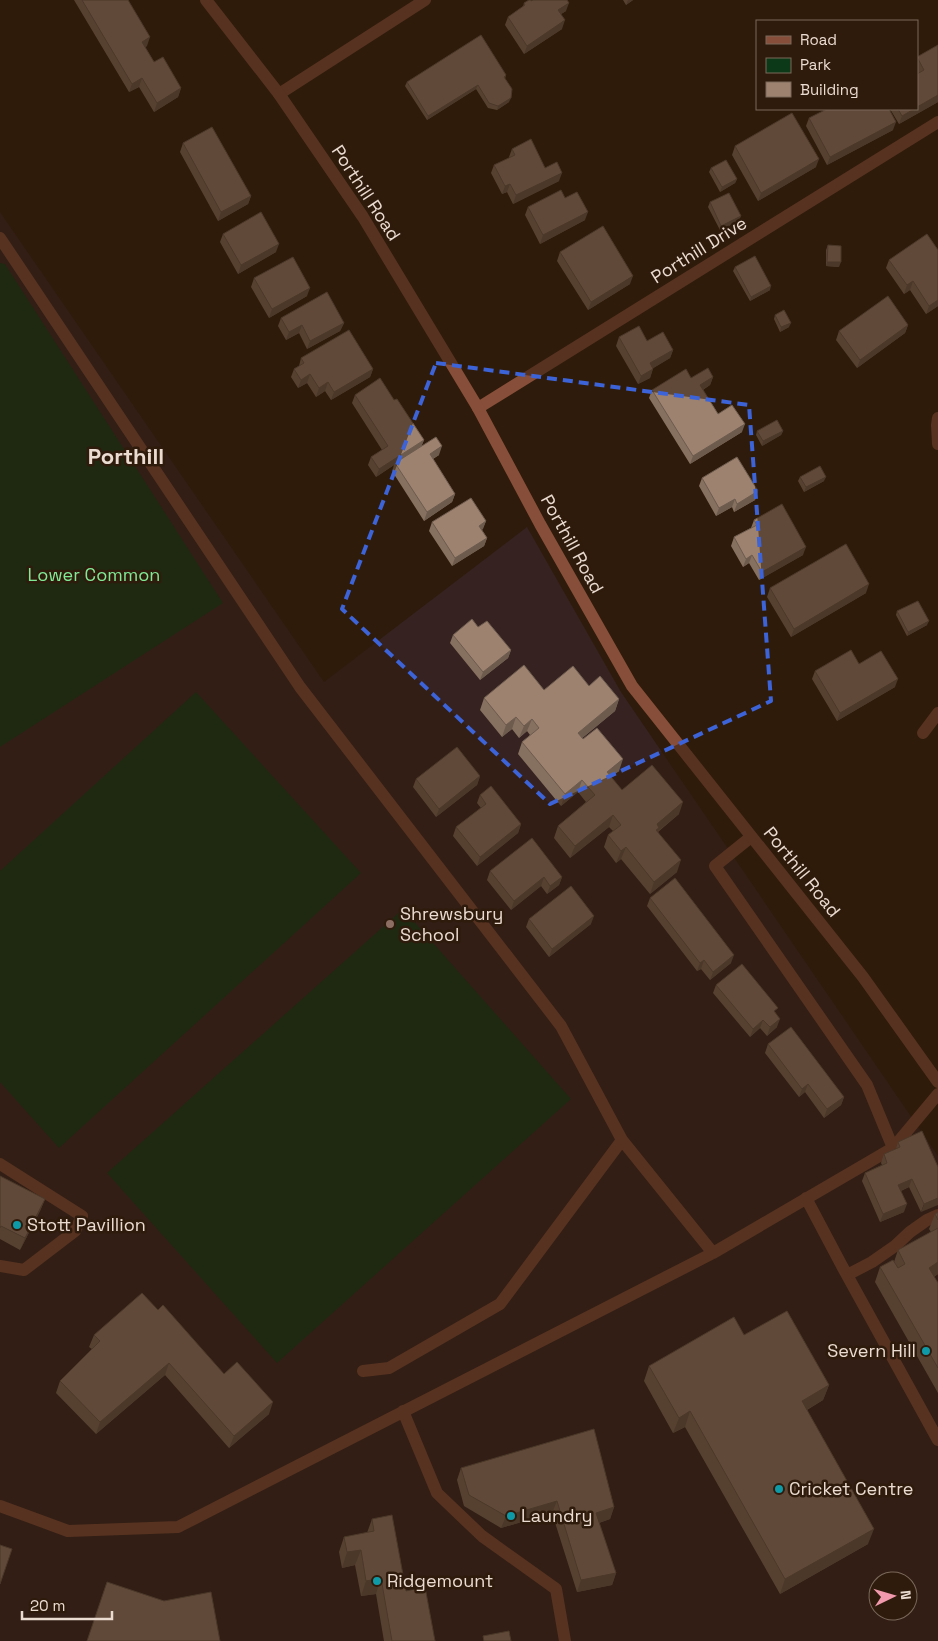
<svg xmlns="http://www.w3.org/2000/svg" width="938" height="1641" font-family="'Space Grotesk',sans-serif">
<rect width="100%" height="100%" fill="#2f1b0b"/>
<path fill="#352221" fill-rule="evenodd" d="M0 212 324 682 527 527 621 692 938 1156V1641H0ZM878 1581H908V1611H878Z"/>
<path fill="#0c3a19" d="M0 263 5 264 223 603 0 747Z
M196 692 361 873 59 1148 0 1082V871Z
M403 909 571 1099 277 1363 107 1173Z"/>
<g fill="none" stroke-linecap="round" stroke-linejoin="round">
<path stroke="#874e3a" stroke-width="12" d="M0 238 300 687 561 1026 622 1140 713 1253
M923 733 938 713
M751 837 715 866 867 1085 893 1148
M0 1164 82 1216 75 1231 24 1270 0 1266
M806 1198 842 1266 938 1440
M847 1275 872 1262 895 1246 910 1232 927 1220 938 1215
M363 1371 389 1368 500 1304 622 1140
M403 1411 437 1493 482 1536 556 1589 565 1641
M0 1506 68 1531 178 1527 713 1253 893 1148 938 1094"/>
<path stroke="#874e3a" stroke-width="12" d="M279 94 425 0
M478 408 938 122
M938 418 937 425 938 444"/>
<path stroke="#874e3a" stroke-width="12" d="M206 0 279 94 363 217 478 408 540 524 632 686 863 977 938 1082"/>
</g>
<path fill="#86705f" d="M74 0H128L147 46 145 47 154 62 181 88 178 97 154 112 139 87 129 92Z
M623 0H633L626 5Z
M531 1 566 11 561 14 562 29 524 54 505 25 508 17 523 7 524 3Z
M938 45V102L899 124 890 109H917L918 73 917 70V57Z
M506 75 505 79 509 102 497 110 488 108 476 89 427 120 405 86 407 82Z
M809 118 893 130 827 165 806 126Z
M183 143 251 196 248 204 218 221 180 152Z
M735 146 816 167 758 201 732 155Z
M512 149 545 168 559 181 513 204 507 192 502 194 491 173 494 165 510 158 509 157Z
M711 168 737 179 735 183 720 192 709 172Z
M565 198 585 220 540 244 525 215 528 207Z
M710 202 739 221 720 230 708 207Z
M223 234 276 252 238 274 220 242Z
M828 245 839 267 826 266V250Z
M938 250V306L926 314 910 290 904 294 886 268 889 260Z
M560 252 630 284 588 310 557 261Z
M735 267 770 290 750 301 733 271Z
M254 278 307 296 269 318 251 287Z
M775 315 789 327 780 332 774 319Z
M281 318 344 323 340 331 307 349 299 333 286 340 278 326Z
M908 325 905 333 857 368 836 340 839 331Z
M619 337 647 341 673 350 670 358 653 368 650 378 638 384 616 346Z
M301 358 373 369 370 377 331 400 325 391 316 397 307 383 298 388 291 377 294 369 299 366Z
M713 377 710 385 703 390 718 414 742 432 690 464 649 398 652 390 691 378Z
M355 395 394 400 424 440 421 446 439 455 433 459 455 494 452 502 424 521 392 471 394 465 376 477 368 465 371 457 382 450 352 403Z
M757 431H783L781 435 762 446 756 435Z
M800 477 824 481 804 492 798 481Z
M702 478 758 491 755 500 734 512 732 507 716 516 699 486Z
M754 520 803 555 759 580 749 563 743 567 731 546 734 537 751 528Z
M486 521 482 530 487 538 484 546 452 566 429 531 432 522Z
M770 588 866 593 791 637 767 597Z
M897 611 927 625 907 636 896 615Z
M478 627 511 650 508 658 480 680 450 643 453 635Z
M859 664 895 687 837 721 812 679 815 671Z
M589 686 619 699 615 711 582 738 619 771 611 777 622 790 679 814 658 832 677 872 650 894 621 859 616 863 604 847 608 835 613 831 609 827 570 858 554 838 558 826 586 802 578 792 561 806 518 754 522 742 530 735 527 731 519 738 512 729 502 737 480 710 484 698 544 690Z
M480 776 477 785 436 817 413 787 416 779Z
M480 795 521 824 518 833 477 866 453 836 456 827 481 808 477 803Z
M490 871 562 877 559 885 547 894 541 886 511 910 487 880Z
M650 898 731 963 710 980 701 969 697 971 647 906Z
M529 919 591 924 549 957 526 927Z
M716 985 776 1013 777 1027 767 1036 760 1028 750 1037 713 993Z
M768 1044 844 1097 841 1105 824 1118 805 1092 799 1097 765 1053Z
M898 1142 938 1167 921 1212 909 1187 901 1191 904 1212 880 1222 862 1181 865 1173 882 1165 881 1163 884 1154 896 1149Z
M0 1176 45 1199 40 1211 20 1250 0 1239Z
M938 1212V1274L934 1277 938 1283V1393L875 1282 880 1267 894 1262 898 1250 931 1232 929 1229 935 1214Z
M158 1310 224 1374 269 1414 229 1448 165 1375 96 1434 56 1393 60 1381 92 1349 89 1347 94 1335Z
M744 1335 829 1385 823 1400 807 1410 868 1544 780 1594 685 1427 673 1433 644 1381 649 1366Z
M461 1468 614 1507 610 1519 599 1523 616 1573 612 1585 577 1592 552 1513 501 1528 464 1506 457 1480Z
M372 1519 406 1591 435 1641H384L376 1594 361 1596 355 1565 342 1568 339 1552 344 1537 367 1533Z"/>
<path fill="#6d5b4e" d="M628 0H633L626 5Z
M569 3 566 11 555 18 558 10Z
M565 20 562 29 524 54 527 46Z
M150 37 147 46 139 50 142 42Z
M142 78 139 87 129 92 132 84Z
M478 85 476 89 427 120 428 116Z
M181 88 178 97 154 112 157 103Z
M938 95V102L899 124 902 116 914 109H917V107Z
M511 98 509 102 497 110 498 106Z
M896 122 893 130 827 165 830 157Z
M819 159 816 167 758 201 761 193Z
M562 173 559 181 513 204 516 195Z
M737 179 735 183 720 192 722 187Z
M510 184 507 192 502 194 505 186Z
M251 196 248 204 218 221 221 212Z
M588 212 585 220 540 244 543 235Z
M741 216 739 221 720 230 721 226Z
M279 244 276 252 238 274 241 265Z
M827 262H841L839 267 826 266Z
M633 276 630 284 588 310 591 302Z
M913 281 910 290 904 294 907 285Z
M771 286 770 290 750 301 751 297Z
M310 288 307 296 269 318 272 309Z
M938 300V306L926 314 929 306Z
M344 323 340 331 307 349 310 341Z
M791 323 789 327 780 332 781 327Z
M302 325 299 333 286 340 289 332Z
M908 325 905 333 857 368 860 360Z
M673 350 670 358 647 372 650 363Z
M373 369 370 377 331 400 334 392Z
M653 369 650 378 638 384 641 376Z
M310 374 307 383 298 388 301 380Z
M713 377 710 385 697 393 700 385Z
M328 382 325 391 316 397 319 388Z
M745 424 742 432 690 464 693 456Z
M783 431 781 435 762 446 763 441Z
M424 440 421 448 395 463 394 465 376 477 379 469Z
M442 446 439 455 427 462 430 454Z
M826 477 824 481 804 492 806 487Z
M758 491 755 500 734 512 737 504Z
M455 494 452 502 424 521 427 512Z
M735 499 732 507 716 516 719 508Z
M486 521 483 529 476 534 479 526Z
M487 538 484 546 452 566 455 558Z
M806 547 803 555 759 580 762 572Z
M752 555 749 563 743 567 746 559Z
M869 584 866 593 791 637 794 629Z
M929 621 927 625 907 636 908 632Z
M511 650 508 658 480 680 483 672Z
M898 679 895 687 837 721 840 713Z
M619 699 615 711 574 745 578 733Z
M516 717 512 729 502 737 506 725Z
M532 719 527 731 519 738 524 726Z
M623 759 619 771 603 784 607 772Z
M480 776 477 785 436 817 439 809Z
M582 780 578 792 561 806 565 794Z
M683 802 679 814 658 831 655 840 657 824Z
M613 815 609 827 570 858 575 846Z
M521 824 518 833 477 866 480 857Z
M626 847 621 859 616 863 621 851Z
M681 860 677 872 650 894 654 882Z
M544 877 541 886 511 910 514 901Z
M562 877 559 885 547 894 550 886Z
M594 916 591 924 549 957 552 949Z
M734 955 731 963 710 980 713 972Z
M704 960 701 969 697 971 700 963Z
M780 1019 777 1027 767 1036 770 1027Z
M763 1020 760 1028 750 1037 753 1029Z
M808 1084 805 1092 799 1097 802 1089Z
M844 1097 841 1105 824 1118 827 1109Z
M912 1179 909 1187 895 1193 898 1185Z
M938 1198V1205L921 1212 924 1204Z
M45 1199 40 1211 20 1250 25 1238Z
M907 1204 904 1212 880 1222 883 1214Z
M938 1262V1274L923 1283 929 1268Z
M169 1363 165 1375 96 1434 100 1422Z
M829 1385 823 1400 796 1416 802 1401Z
M273 1402 269 1414 229 1448 234 1436Z
M690 1411 685 1427 673 1433 679 1418Z
M557 1501 552 1513 501 1528 506 1516Z
M614 1507 610 1519 592 1525 596 1513Z
M874 1529 868 1544 780 1594 785 1579Z
M361 1550 355 1565 342 1568 347 1552Z
M616 1573 612 1585 577 1592 581 1580Z
M381 1578 376 1594 361 1596 366 1581Z"/>
<path fill="#9c826f" stroke="#6d5b4e" d="M82 0H128L150 37 142 42 154 62 163 57 181 88 157 103 142 78 132 84Z
M529 0H531V1L533 0H567L569 3 558 10 565 20 527 46 508 17 525 5 524 3Z
M481 35 506 75 504 77 512 89 511 98 498 106 489 103 478 85 428 116 407 82Z
M938 45V95L917 107V74L924 70 917 57Z
M827 109H889L896 122 830 157 809 118Z
M898 109H914L902 116Z
M792 113 819 159 761 193 735 146Z
M212 127 251 196 221 212 183 143Z
M531 139 545 168 557 162 562 173 516 195 510 184 505 186 494 165 515 155 512 149Z
M726 160 737 179 722 187 711 168Z
M561 190 565 198 577 192 588 212 543 235 528 207Z
M729 193 741 216 721 226 710 202Z
M261 212 279 244 241 265 223 234Z
M603 226 633 276 591 302 560 252Z
M927 234 938 250V300L929 306 913 281 907 285 889 260Z
M828 245 841 246V262H827Z
M755 256 771 286 751 297 735 267Z
M293 257 310 288 272 309 254 278Z
M327 292 344 323 310 341 302 325 289 332 281 318Z
M888 296 908 325 860 360 839 331Z
M784 310 791 323 781 327 775 315Z
M639 326 647 341 663 332 673 350 650 363 653 369 641 376 619 337Z
M349 330 373 369 334 392 328 382 319 388 310 374 301 380 294 369 304 363 301 358Z
M708 368 713 377 700 385 718 414 732 405 745 424 693 456 652 390 686 369 691 378Z
M380 378 394 400 397 399 424 440 379 469 371 457 388 446 355 395Z
M777 420 783 431 763 441 757 431Z
M436 437 442 446 430 454 455 494 427 512 395 463Z
M737 457 758 491 737 504 735 499 719 508 702 478Z
M820 466 826 477 806 487 800 477Z
M471 498 486 521 479 526 487 538 455 558 432 522Z
M782 504 806 547 762 572 752 555 746 559 734 537 757 525 754 520Z
M846 544 869 584 794 629 770 588Z
M918 601 929 621 908 632 897 611Z
M472 619 478 627 487 621 511 650 483 672 453 635Z
M851 650 859 664 881 651 898 679 840 713 815 671Z
M524 665 544 690 573 666 589 686 600 676 619 699 578 733 583 739 597 728 623 759 607 772 622 790 652 765 683 802 657 824 659 828 656 830 681 860 654 882 626 847 621 851 608 835 621 825 613 815 575 846 558 826 595 795 582 780 565 794 522 742 539 728 532 719 524 726 516 717 506 725 484 698Z
M457 747 480 776 439 809 416 779Z
M491 786 521 824 480 857 456 827 486 804 480 795Z
M532 838 562 877 550 886 544 877 514 901 490 871Z
M675 878 734 955 713 972 704 960 700 963 650 898Z
M571 886 594 916 552 949 529 919Z
M742 964 778 1008 774 1011 780 1019 770 1027 763 1020 753 1029 716 985Z
M791 1027 844 1097 827 1109 808 1084 802 1089 768 1044Z
M922 1131 938 1167V1198L924 1204 912 1179 898 1185 907 1204 883 1214 865 1173 887 1163 884 1154 900 1147 898 1142Z
M0 1176 45 1199 25 1238 1 1226 0 1228Z
M938 1212V1220L935 1214Z
M938 1228V1262L929 1268 938 1283V1368L880 1267 893 1260 898 1268 905 1264 898 1250Z
M142 1293 158 1310 163 1305 224 1374 237 1362 273 1402 234 1436 169 1363 100 1422 60 1381 100 1341 94 1335Z
M787 1311 829 1385 802 1401 874 1529 785 1579 690 1411 679 1418 649 1366 734 1317 744 1335Z
M594 1429 614 1507 596 1513 616 1573 581 1580 557 1501 506 1516 469 1495 461 1468Z
M392 1515 406 1591 425 1587 435 1641H392L381 1578 366 1581 361 1550 347 1552 344 1537 374 1531 372 1519Z
M0 1545 12 1549 0 1584Z
M107 1582 164 1601 211 1592 220 1641H87Z
M509 1631 511 1641H484L483 1636Z"/>
<path d="M0 0H938V1641H0ZM436 363 749 405 771 701 550 804 342 609Z" fill="#2f1b0b" fill-opacity=".55" fill-rule="evenodd"/>
<path fill="none" stroke="#3c63d7" stroke-width="4" stroke-dasharray="10 6" stroke-linejoin="round" d="M436 363 749 405 771 701 550 804 342 609Z"/>
<circle fill="#8d6e63" stroke="#2f1b0b" stroke-width="2" cx="390" cy="924" r="5"/>
<g fill="#0f9aa8" stroke="#2f1b0b" stroke-width="2">
<circle cx="17" cy="1225" r="5"/>
<circle cx="926" cy="1351" r="5"/>
<circle cx="779" cy="1489" r="5"/>
<circle cx="511" cy="1516" r="5"/>
<circle cx="377" cy="1581" r="5"/>
</g>
<g text-anchor="middle" stroke-width="5" stroke-linejoin="round" paint-order="stroke">
<g font-size="18" fill="#ebdcd2" stroke="#2f1b0b">
<text transform="translate(366 193) rotate(57)" y="6">Porthill Road</text>
<text transform="translate(699 250) rotate(-32)" y="6">Porthill Drive</text>
<text transform="translate(572 544) rotate(61)" y="6">Porthill Road</text>
<text transform="translate(802 872) rotate(51)" y="6">Porthill Road</text>
</g>
<g font-size="18" fill="#7fea96" stroke="#2f1b0b">
<text x="94" y="581">Lower Common</text>
</g>
<g font-size="18" fill="#ebdcd2" stroke="#2f1b0b" text-anchor="start">
<text x="400" y="920">Shrewsbury<tspan x="400" dy="21">School</tspan></text>
<text x="27" y="1231">Stott Pavillion</text>
<text x="916" y="1357" text-anchor="end">Severn Hill</text>
<text x="789" y="1495">Cricket Centre</text>
<text x="521" y="1522">Laundry</text>
<text x="387" y="1587">Ridgemount</text>
</g>
<g font-size="22" font-weight="bold" fill="#ebdcd2" stroke="#2f1b0b">
<text x="126" y="464">Porthill</text>
</g>
</g>
<rect x="756" y="20" width="162" height="90" fill="#2f1b0b" stroke="#7a685b"/>
<rect x="766" y="36" width="25" height="8" fill="#874e3a" stroke="#7a685b"/>
<text x="800" y="45" font-size="15" fill="#ebdcd2">Road</text>
<rect x="766" y="58" width="25" height="15" fill="#0c3a19" stroke="#7a685b"/>
<text x="800" y="70" font-size="15" fill="#ebdcd2">Park</text>
<rect x="766" y="82" width="25" height="15" fill="#9c826f" stroke="#7a685b"/>
<text x="800" y="95" font-size="15" fill="#ebdcd2">Building</text>
<g transform="translate(893 1596) rotate(85)"><circle r="24" fill="#2f1b0b" stroke="#7a685b"/>
<path d="M0-4L9 19L0 12L-9 19Z" fill="#f29aad"/>
<text y="-8" font-size="14" font-weight="bold" text-anchor="middle" fill="#ebdcd2">N</text>
</g>
<path d="M22 1611v8h90v-8" fill="none" stroke="#ebdcd2" stroke-width="2.5"/>
<text x="30" y="1611" font-size="15" fill="#ebdcd2" stroke="#2f1b0b" stroke-width="4" paint-order="stroke">20 m</text>
</svg>
